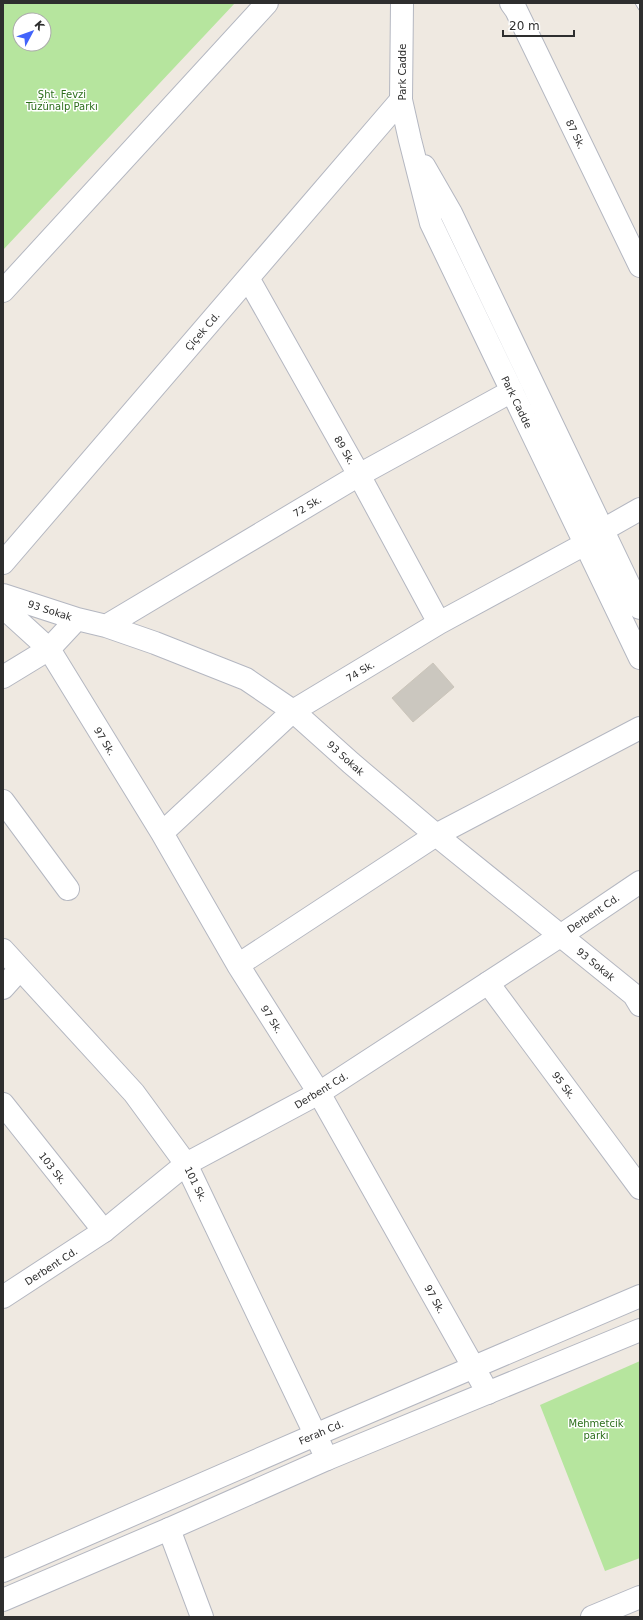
<svg xmlns="http://www.w3.org/2000/svg" width="643" height="1620" font-family="'DejaVu Sans',sans-serif">
<rect width="100%" height="100%" fill="#efe9e1"/>
<path fill="#b6e59e" fill-rule="evenodd" d="M3 3H235L3 250ZM20 20H44V44H20Z
M640 1361V1558L605 1571 540 1405Z"/>
<path fill="#cbc7bf" stroke="#cbc5ba" d="M433 663 454 687 413 722 392 698Z"/>
<g fill="none" stroke-linecap="round" stroke-linejoin="round">
<defs>
<path id="minor" d="M511 3 516 10 640 266
M248 278 359 475 439 623
M3 291 267 3
M603 530 640 509
M3 563 401 100
M3 595 77 619 106 626 155 643 246 679 293 711 351 763 436 835 634 995 640 1005
M3 607 49 649 162 833 238 965 319 1093 488 1393
M106 626 359 475 512 391
M3 677 49 649 77 619
M3 801 68 889
M162 833 293 711 439 623 585 544
M3 950 134 1093 186 1164 327 1459
M238 965 436 835 640 728
M488 983 640 1188
M3 988 20 969
M3 1104 104 1231
M169 1529 202 1617
M592 1617 640 1597"/>
<path id="tertiary" d="M3 1297 104 1231 186 1164 319 1093 560 936 640 882
M3 1571 315 1435 640 1296
M3 1600 169 1529 327 1459 640 1330"/>
<path id="secondary" d="M402 3 401 100 410 140 431 223 640 658
M424 166 451 213 640 608"/>
</defs>
<use href="#minor" stroke="#b4b7c1" stroke-width="24"/>
<use href="#tertiary" stroke="#b4b7c1" stroke-width="24"/>
<use href="#secondary" stroke="#b4b7c1" stroke-width="24"/>
<use href="#minor" stroke="#fff" stroke-width="22"/>
<use href="#tertiary" stroke="#fff" stroke-width="22"/>
<use href="#secondary" stroke="#fff" stroke-width="22"/>
<defs>
<path id="rail" d="M637 3 640 8"/>
</defs>
<use href="#rail" stroke="#a3a6b8" stroke-width="4.5"/>
<use href="#rail" stroke="#fff" stroke-width="3" stroke-dasharray="9" stroke-linecap="butt"/>
</g>
<g text-anchor="middle" stroke-width="3" stroke-linejoin="round" paint-order="stroke">
<g font-size="10" fill="#2e2e2e" stroke="#fff">
<text transform="translate(402 72) rotate(-90)" y="4">Park Cadde</text>
<text transform="translate(576 134) rotate(64)" y="4">87 Sk.</text>
<text transform="translate(202 331) rotate(-49)" y="4">Çiçek Cd.</text>
<text transform="translate(517 402) rotate(64)" y="4">Park Cadde</text>
<text transform="translate(345 450) rotate(60)" y="4">89 Sk.</text>
<text transform="translate(307 506) rotate(-31)" y="4">72 Sk.</text>
<text transform="translate(50 610) rotate(18)" y="4">93 Sokak</text>
<text transform="translate(360 671) rotate(-31)" y="4">74 Sk.</text>
<text transform="translate(105 741) rotate(59)" y="4">97 Sk.</text>
<text transform="translate(346 758) rotate(42)" y="4">93 Sokak</text>
<text transform="translate(593 913) rotate(-34)" y="4">Derbent Cd.</text>
<text transform="translate(596 964) rotate(39)" y="4">93 Sokak</text>
<text transform="translate(272 1019) rotate(58)" y="4">97 Sk.</text>
<text transform="translate(564 1085) rotate(53)" y="4">95 Sk.</text>
<text transform="translate(321 1090) rotate(-31)" y="4">Derbent Cd.</text>
<text transform="translate(53 1168) rotate(52)" y="4">103 Sk.</text>
<text transform="translate(196 1184) rotate(64)" y="4">101 Sk.</text>
<text transform="translate(51 1266) rotate(-33)" y="4">Derbent Cd.</text>
<text transform="translate(435 1299) rotate(61)" y="4">97 Sk.</text>
<text transform="translate(321 1432) rotate(-23)" y="4">Ferah Cd.</text>
</g>
<g font-size="10" fill="#2c6e1b" stroke="#fff">
<text x="62" y="98">Şht. Fevzi<tspan x="62" dy="12">Tüzünalp Parkı</tspan></text>
<text x="596" y="1427">Mehmetcik<tspan x="596" dy="12">parkı</tspan></text>
</g>
</g>
<rect width="643" height="1620" fill="none" stroke="#2e2e2e" stroke-width="8"/>
<g transform="translate(32 32) rotate(49)"><circle r="19" fill="#ffffff" stroke="#ababab"/>
<path d="M0-3L7 15L0 10L-7 15Z" fill="#4264fb"/>
<text y="-6" font-size="11" font-weight="bold" text-anchor="middle" fill="#2e2e2e">K</text>
</g>
<path d="M503 30v6h71v-6" fill="none" stroke="#2e2e2e" stroke-width="2"/>
<text x="509" y="30" font-size="12" fill="#2e2e2e" stroke="#ffffff" stroke-width="3" paint-order="stroke">20 m</text>
</svg>
